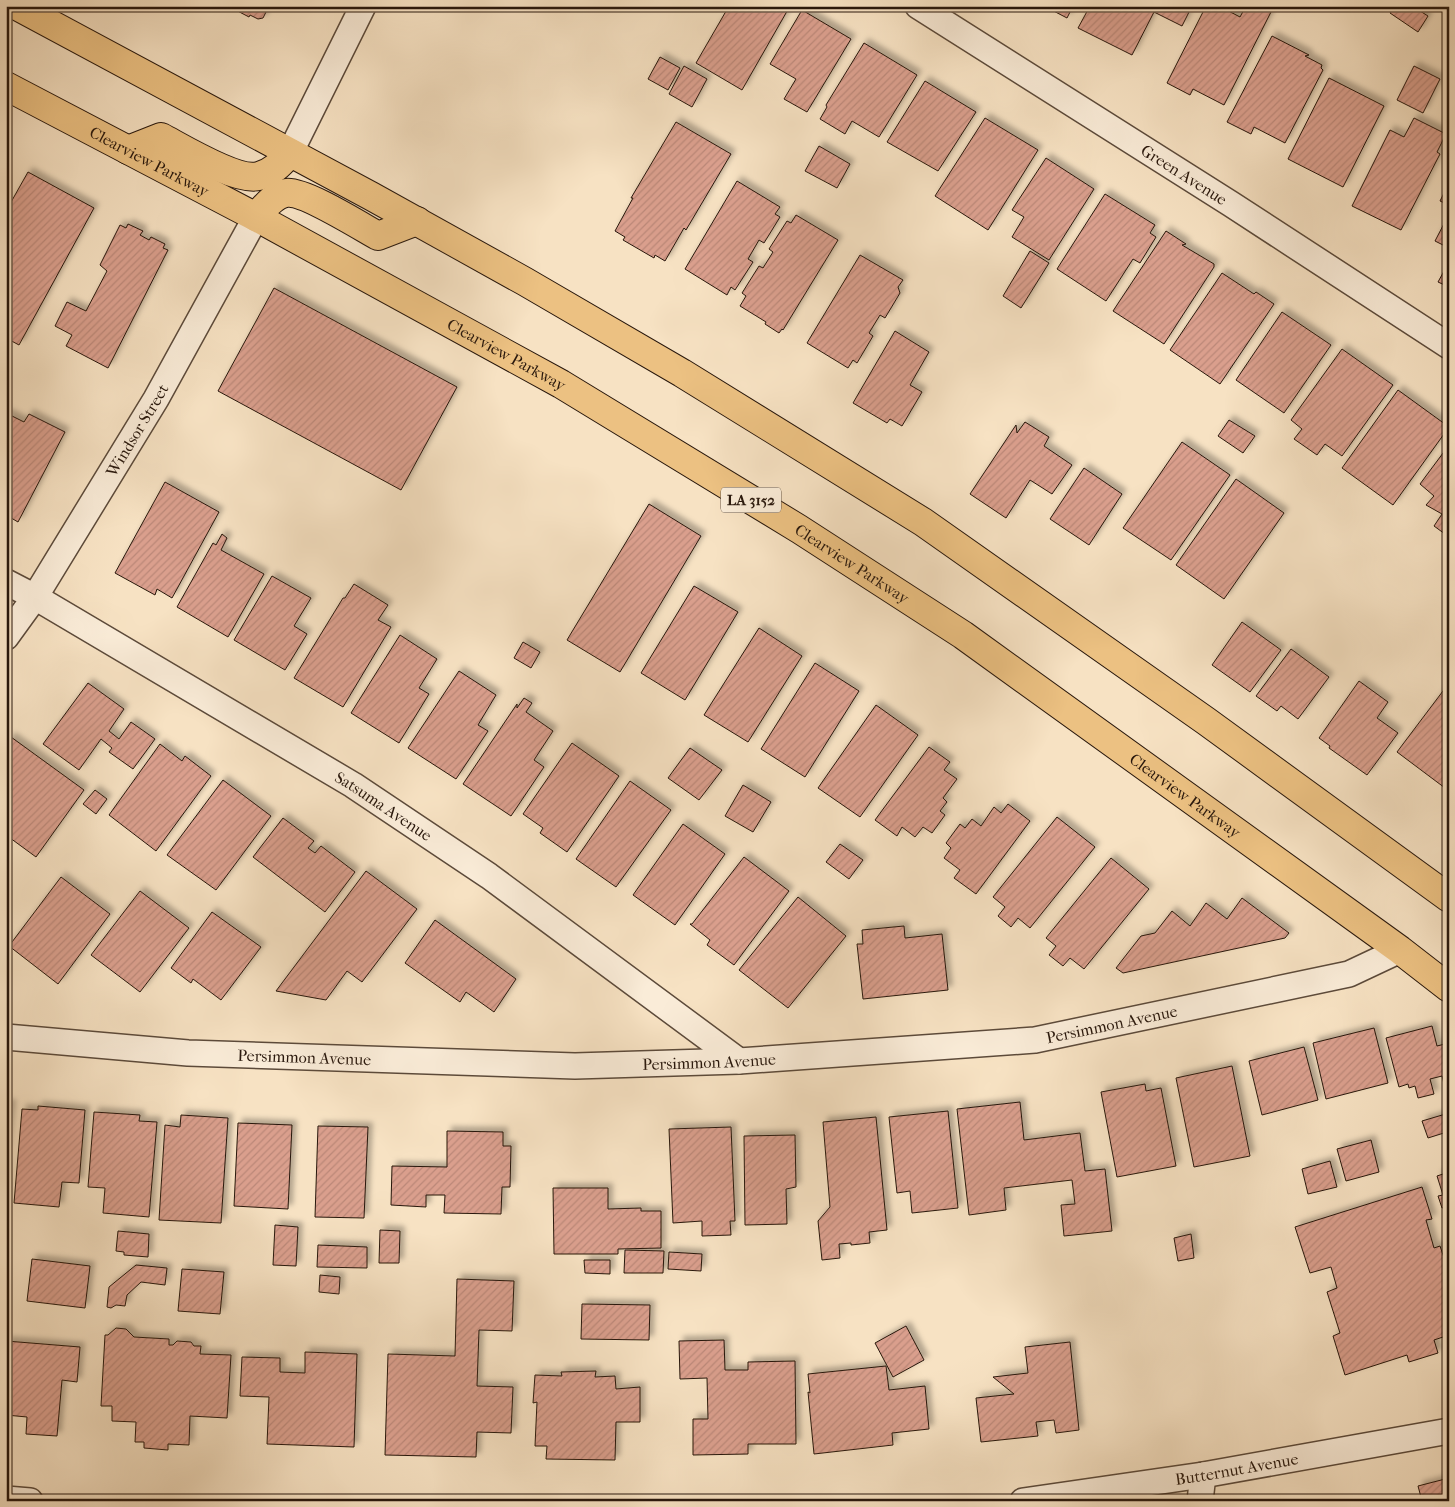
<svg xmlns="http://www.w3.org/2000/svg" width="1455" height="1507" font-family="'IM FELL French Canon',serif">
<defs>
<pattern id="building-hatch" width="6" height="6" patternUnits="userSpaceOnUse" patternTransform="scale(1.25)"><rect width="6" height="6" fill="#da9f8d"/><path d="M-1 1l2-2M0 6l6-6M5 7l2-2" fill="none" stroke="#bb8878"/></pattern>
<filter id="shadow"><feDropShadow dx="4.5" dy="-4.5" stdDeviation="2.5" flood-color="#0004"/></filter>
</defs>
<rect width="100%" height="100%" fill="#f7e2c3"/>
<filter id="stains"><feTurbulence type="fractalNoise" baseFrequency=".004" numOctaves="4"/><feColorMatrix values="0 0 0 0 .2 0 0 0 0 .09 0 0 0 0 .02 0 0 0 .5 -.17"/></filter>
<radialGradient id="worn" r=".72"><stop offset=".6" stop-color="#630" stop-opacity="0"/><stop offset="1" stop-color="#630" stop-opacity=".3"/></radialGradient>
<path fill="url(#building-hatch)" stroke="#28170c" filter="url(#shadow)" d="M228 6H269L263 18 258 19 250 15 249 17Z
M729 6H790L742 90 696 63Z
M1044 6H1073L1067 18Z
M1090 6H1192L1182 26 1154 12 1132 55 1078 28Z
M1206 6H1219L1240 17 1246 6H1274L1224 105 1193 89 1190 95 1167 83Z
M1394 6H1412L1428 16 1418 32 1390 13Z
M802 10 851 39 807 112 784 99 796 79 770 64Z
M1272 36 1309 55 1305 56 1322 65 1321 68 1323 70 1285 143 1254 127 1251 134 1227 122Z
M864 43 917 75 879 137 852 121 845 134 820 119 827 107 826 105Z
M660 57 680 68 668 90 648 79Z
M684 66 707 79 692 107 669 94Z
M1414 66 1440 79 1423 113 1397 100Z
M1329 78 1384 106 1343 187 1288 159Z
M925 81 976 112 938 171 887 142Z
M985 118 1038 150 988 230 935 196Z
M1414 118 1446 134 1437 152 1440 154 1401 230 1352 206 1390 130 1404 137Z
M676 122 731 154 686 230 684 228 665 261 655 255 654 258 623 240 625 237 615 231 633 198H631Z
M819 146 850 164 837 188 805 171Z
M1046 158 1094 189 1049 260 1012 237 1024 217 1012 210Z
M28 172 94 208 19 345 6 338V211Z
M737 181 780 207 775 214 780 217 764 243 759 240 748 259 753 262 735 290 731 287 727 295 685 269Z
M1449 183V205L1440 201Z
M1105 194 1155 225 1150 233 1156 237 1140 263 1133 259 1106 301 1057 269Z
M796 215 838 240 783 330 782 329 779 333 765 324 766 322 740 306 746 296 742 293 759 266 763 268 773 252 769 249 787 221 791 223Z
M1448 216H1449V248L1435 241Z
M128 224 143 231 140 235 149 240 151 237 165 244 163 248 168 250 108 368 66 346 72 335 55 326 67 302 86 311 107 271 100 265 120 225 126 228Z
M1166 231 1186 244 1182 245 1214 264V267L1164 344 1113 311Z
M1030 251 1049 263 1021 308 1003 296Z
M860 255 903 280 898 287 900 293 885 318 880 315 869 333 873 336 857 363 853 360 848 368 807 343Z
M1449 262V287L1438 282Z
M1222 273 1254 294 1256 292 1274 304 1220 384 1170 350Z
M274 288 457 387 401 490 218 391Z
M1282 312 1331 345 1284 413 1236 380Z
M895 331 929 352 910 385 922 392 902 426 890 419 887 423 853 403Z
M1342 349 1393 385 1342 456 1325 444 1317 455 1294 439 1302 429 1291 420Z
M1398 390 1449 427 1393 505 1342 468Z
M6 413 24 422 29 414 65 432 18 522 6 515Z
M1229 420 1255 436 1243 453 1218 436Z
M1025 422 1049 437 1044 446 1072 465 1052 494 1030 480 1006 518 970 494 1016 425 1017 433Z
M1182 442 1230 475 1171 560 1123 528Z
M1449 445V537L1434 526 1442 514 1426 505 1434 496 1420 484Z
M1084 468 1122 494 1089 545 1050 519Z
M1236 479 1284 513 1224 599 1176 565Z
M165 482 219 512 172 598 157 589 155 595 115 573Z
M649 504 701 536 620 672 567 640Z
M222 534 227 538 221 550 264 574 228 637 177 607 213 543 216 545Z
M272 576 311 598 294 626 307 634 285 670 234 640Z
M354 584 388 605 378 620 391 627 343 707 294 678 343 598H345Z
M694 586 738 612 685 700 641 673Z
M1242 622 1281 650 1250 692 1212 665Z
M759 628 802 656 748 742 704 715Z
M400 635 437 659 419 688 429 694 399 743 351 713Z
M523 642 540 652 531 668 514 658Z
M1291 649 1329 677 1298 719 1281 706 1277 711 1256 696Z
M815 663 859 691 805 777 761 749Z
M459 671 496 695 478 725 488 731 456 779 408 748Z
M1359 681 1388 702 1377 718 1398 733 1367 775 1329 748 1330 746 1319 738Z
M88 683 124 709 109 731 119 739 131 722 155 739 133 769 109 752 112 748 101 739 79 770 43 744Z
M1449 683V782L1445 788 1397 752Z
M524 698 532 703 526 712 553 731 534 760 544 767 511 816 463 784 517 704V708Z
M876 705 918 735 860 817 818 788Z
M11 737 84 790 36 857 6 835V743Z
M572 743 619 776 567 852 540 833 543 828 523 814Z
M160 744 182 761 185 756 211 776 156 851 109 815Z
M929 747 950 762 944 770 957 779 943 798 947 802 940 811 945 815 932 833 923 827 915 837 902 827 897 836 875 820Z
M690 748 722 770 699 800 668 778Z
M223 780 271 816 216 890 167 855Z
M630 781 671 810 616 887 576 859Z
M743 785 771 802 753 832 725 816Z
M95 790 107 799 96 814 83 804Z
M1008 804 1030 821 976 894 954 878 960 870 944 858 951 848 946 843 960 824 965 828 972 819 981 826 994 807 1001 813Z
M1057 817 1095 847 1030 928 1018 918 1011 927 998 916 1005 907 993 897Z
M283 818 314 841 308 848 315 853 321 846 355 872 325 912 253 857Z
M683 824 725 854 675 925 633 895Z
M840 844 863 860 849 879 826 862Z
M744 857 789 891 734 965 707 945 710 940 690 924H692Z
M1111 858 1149 889 1084 969 1070 958 1063 966 1049 955 1056 946 1046 938Z
M366 871 417 909 362 982 347 971 326 1000 276 991Z
M61 877 110 914 58 984 9 946Z
M140 891 189 928 140 992 91 955Z
M798 897 846 936 788 1008 739 970Z
M1242 898 1289 933 1285 938 1123 973 1116 968 1141 936 1155 933 1172 911 1190 926 1206 903 1227 919Z
M212 912 261 947 221 1000 193 979 191 983 171 968Z
M435 920 516 979 494 1012 466 992 460 1002 405 963Z
M904 926 905 938 942 934 948 990 863 999 857 944H863L862 930Z
M1432 1026 1437 1046 1449 1043V1087L1445 1088 1442 1076 1430 1079 1434 1094 1418 1098 1415 1086 1409 1088 1408 1084 1399 1087 1386 1038Z
M1374 1028 1388 1083 1326 1099 1313 1043Z
M1304 1047 1318 1100 1262 1115 1249 1061Z
M1232 1066 1250 1156 1194 1167 1176 1078Z
M1145 1084 1146 1091 1161 1088 1176 1166 1117 1177 1101 1092Z
M1020 1102 1024 1140 1080 1133 1085 1171 1105 1169 1112 1231 1064 1236 1061 1205 1075 1204 1072 1180 1004 1188 1006 1210 969 1215 957 1109Z
M6 1104H11L6 1150Z
M38 1106 85 1110 79 1183 62 1182 59 1207 14 1203 22 1109 38 1110Z
M948 1111 958 1208 912 1213 910 1191 897 1193 889 1117Z
M94 1112 140 1115 139 1121 157 1122 149 1217 103 1213 105 1188 88 1187Z
M1449 1113V1138L1447 1132 1428 1138 1422 1121Z
M181 1115 228 1118 221 1223 159 1220 165 1125 180 1127Z
M876 1117 887 1230 869 1232 870 1243 851 1245V1243L839 1244 840 1258 822 1260 818 1221 830 1207 823 1122Z
M238 1123 292 1125 288 1209 234 1206Z
M318 1126 368 1127 364 1218 315 1217Z
M731 1127 735 1221H730L731 1235 702 1236V1221L673 1223 669 1129Z
M447 1131 503 1132V1146H511L510 1187H502L501 1214 444 1213 445 1195H426V1207L391 1205 392 1166 447 1167Z
M795 1135 796 1187 786 1189 787 1224 745 1225 744 1136Z
M1371 1140 1379 1172 1346 1181 1337 1149Z
M1330 1161 1337 1187 1308 1194 1302 1169Z
M1449 1172V1206L1442 1208 1438 1196 1443 1195 1437 1176Z
M1422 1187 1432 1219 1426 1220 1434 1248 1440 1246 1449 1273V1335L1434 1340 1438 1353 1409 1362 1407 1355 1345 1375 1333 1336 1340 1333 1327 1292 1337 1288 1331 1267 1310 1273 1295 1227Z
M553 1188H608V1209L641 1208V1211H661V1248L618 1249V1254H554Z
M275 1225 298 1227 296 1266 273 1265Z
M380 1230 400 1231 399 1263H379Z
M118 1231 149 1234 148 1257 124 1255V1252L116 1251Z
M1191 1234 1194 1258 1178 1261 1174 1238Z
M318 1245 367 1247V1268L317 1267Z
M625 1250 664 1251 663 1273H624Z
M669 1252 702 1254 701 1271 668 1269Z
M32 1259 90 1266 85 1308 27 1301Z
M584 1260H610V1274L585 1273Z
M136 1265 167 1268 165 1285 141 1282 127 1295 125 1306 116 1305 111 1308 107 1307 109 1287Z
M182 1269 224 1272 220 1314 178 1311Z
M320 1275 340 1277 339 1294 319 1292Z
M457 1279 514 1281 512 1331 479 1330 477 1386 513 1387 511 1433 477 1432 476 1457 385 1455 388 1354 455 1356Z
M582 1304 650 1305 649 1340 581 1339Z
M906 1326 924 1360 893 1377 875 1343Z
M116 1328 126 1329 134 1337 169 1339V1345H173L177 1341 191 1342 194 1346H201L200 1354 231 1355 227 1418 190 1416 189 1445 168 1444V1450L144 1448V1442H135L136 1422 112 1421V1406H101L105 1335H108Z
M724 1340 725 1370H748V1362L795 1361 796 1444H748V1454L693 1455V1419H708L707 1378 680 1379 679 1341Z
M6 1341 80 1347 77 1382 62 1380 57 1436 26 1434 27 1417 6 1415Z
M1070 1342 1079 1430 1056 1433 1054 1420 1036 1422 1038 1436 981 1442 976 1398 1014 1394 993 1377 1028 1373 1025 1347Z
M305 1352 357 1354 354 1447 267 1444 269 1397 240 1396 242 1357 280 1358V1372L305 1373Z
M886 1366 889 1390 925 1386 929 1429 892 1433 893 1445 814 1454 808 1392 810 1393 808 1374Z
M596 1371 595 1377 615 1376 616 1389 640 1387V1422H616L615 1460 546 1459 547 1446H535L537 1402 533 1403 535 1375 562 1376 561 1372Z
M1449 1478V1501H1422L1418 1486Z"/>
<g fill="none" stroke-linecap="round" stroke-linejoin="round">
<defs>
<g id="street">
<path id="s1" d="M918 6 1231 204 1449 346"/>
<path d="M290 153 363 6"/>
<path id="s2" d="M6 582 35 597 353 785 489 876 739 1061"/>
<path id="s3" d="M6 637 35 597 156 399 256 217"/>
<path id="s4" d="M6 1037 188 1053 575 1066 739 1061 1035 1040 1349 974 1400 950"/>
<path d="M6 1499 30 1501"/>
<path id="s5" d="M1023 1501 1203 1475 1449 1431"/>
<path d="M1200 1501 1203 1475"/>
</g>
<g id="highway">
<path d="M17 6 371 196 524 281 682 373 923 522 1206 721 1449 898"/>
<path id="s6" d="M6 86 256 217 561 384 799 529 963 635 1400 950 1449 988"/>
<path d="M128 150 161 137C182 148 237 182 259 176 273 172 280 164 290 153"/>
<path d="M256 217C264 208 273 195 286 193 303 190 360 226 378 236L417 221"/>
</g>
</defs>
<use href="#street" stroke="#5c4a3a" stroke-width="28"/>
<use href="#highway" stroke="#28170c" stroke-width="30"/>
<use href="#street" stroke="#faecd8" stroke-width="25"/>
<use href="#highway" stroke="#ecc182" stroke-width="28"/>
</g>
<g text-anchor="middle" stroke-width="4" stroke-linejoin="round" paint-order="stroke">
<rect fill="#faecd8" stroke="#675749" stroke-width="1" x="721" y="487.5" width="60" height="25" rx="4"/>
<g font-size="15" font-weight="bold" fill="#28170c">
<text x="751" y="505">LA 3152</text>
</g>
<g font-size="16" fill="#28170c" stroke="#faecd8">
<text dy="6" stroke="none"><textPath href="#s6" startOffset="162">Clearview Parkway</textPath></text>
<text dy="6" stroke="none"><textPath href="#s1" startOffset="315">Green Avenue</textPath></text>
<text dy="6" stroke="none"><textPath href="#s6" startOffset="568">Clearview Parkway</textPath></text>
<text dy="6" stroke="none"><textPath href="#s3" startOffset="245">Windsor Street</textPath></text>
<text dy="6" stroke="none"><textPath href="#s6" startOffset="972">Clearview Parkway</textPath></text>
<text dy="6" stroke="none"><textPath href="#s6" startOffset="1378">Clearview Parkway</textPath></text>
<text dy="6" stroke="none"><textPath href="#s2" startOffset="439">Satsuma Avenue</textPath></text>
<text dy="6" stroke="none"><textPath href="#s4" startOffset="1109">Persimmon Avenue</textPath></text>
<text dy="6" stroke="none"><textPath href="#s4" startOffset="299">Persimmon Avenue</textPath></text>
<text dy="6" stroke="none"><textPath href="#s4" startOffset="704">Persimmon Avenue</textPath></text>
<text dy="6" stroke="none"><textPath href="#s5" startOffset="216">Butternut Avenue</textPath></text>
</g>
</g>
<rect width="1455" height="1507" fill="none" stroke="#f7e2c3" stroke-width="25"/>
<rect x="8" y="8" width="1440" height="1492" fill="none" stroke="#28170c" stroke-width="2.5"/>
<rect x="12" y="12" width="1430" height="1482" fill="none" stroke="#28170c"/>
<rect width="100%" height="100%" filter="url(#stains)"/>
<rect width="100%" height="100%" fill="url(#worn)"/>
</svg>
